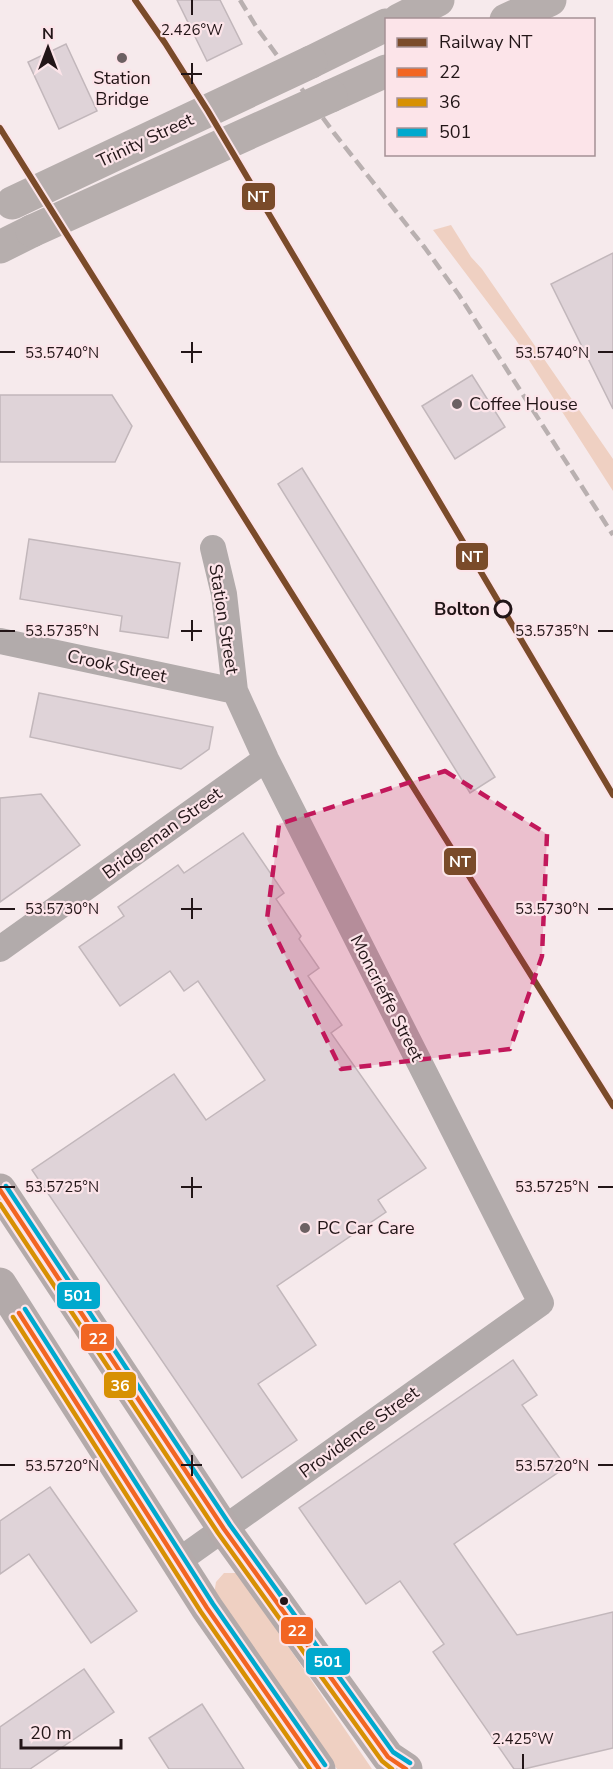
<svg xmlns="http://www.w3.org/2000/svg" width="613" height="1769" font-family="'Nunito Sans',sans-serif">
<rect width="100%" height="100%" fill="#f6eaec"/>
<path fill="#efd0c2" d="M451 225 471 257 482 269 613 459V491L516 340 433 230Z
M224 1573H238L372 1769H337L214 1594 216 1582Z"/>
<path fill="#dfd3d8" stroke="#c2b7bb" stroke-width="1.5" d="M177 0H220L242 44 207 61Z
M66 44 97 111 59 129 28 62Z
M613 253V409L551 284Z
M472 375 505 427 455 459 422 406Z
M0 395H112L132 426 115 462H0Z
M302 468 495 777 470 793 278 484Z
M29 539 180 563 168 638 120 631 122 616 20 599Z
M39 693 213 727 209 749 181 769 30 737Z
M41 794 80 845 0 902V798Z
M243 833 284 893 276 899 301 936 299 939 319 968 308 976 342 1025 331 1033 426 1168 378 1200 386 1212 277 1286 316 1345 258 1384 297 1440 242 1478 32 1170 174 1074 206 1120 265 1080 198 981 184 991 170 971 120 1006 79 947 124 916 118 907 178 865 184 873Z
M513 1360 537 1395 522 1405 566 1467 454 1544 517 1635 613 1612V1748L524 1769H514L433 1652 444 1644 400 1581 366 1604 299 1508Z
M50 1487 137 1611 91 1643 29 1554 0 1574V1521Z
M84 1669 114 1712 30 1769H0V1727Z
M202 1704 244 1769H169L149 1738Z"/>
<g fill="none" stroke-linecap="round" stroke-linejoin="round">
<path stroke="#b2abab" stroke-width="26" d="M0 641 235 691
M0 949 266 759
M177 1562 541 1303 266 759 235 691 224 594 213 548"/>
<path stroke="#b3aaaa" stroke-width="33" d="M0 1190 224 1529 388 1757 406 1769
M0 1284 207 1608 319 1769"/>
<path stroke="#b6aead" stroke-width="33" d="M399 20 438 0
M506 20 550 0
M311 62 386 25
M331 96 386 71
M0 247 32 231"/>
<path stroke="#b9b0b0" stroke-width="4.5" stroke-dasharray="12 6" stroke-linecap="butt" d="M240 0 257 28 334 133 425 248 459 295 613 535"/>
<path stroke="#b6aead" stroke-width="33" d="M12 203 311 62
M32 231 331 96"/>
<defs>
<path id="bus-1" d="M0 1190 224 1529 388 1757 406 1769
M19 1313 207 1608 319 1769"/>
<path id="bus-2" d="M0 1204 218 1533 382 1761 392 1769
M13 1317 201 1612 310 1769"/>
<path id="bus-3" d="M6 1186 230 1525 393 1752 410 1763
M25 1309 213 1604 325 1765"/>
</defs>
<use href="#bus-1" stroke="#fce4e9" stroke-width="9"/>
<use href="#bus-2" stroke="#fce4e9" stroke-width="9"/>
<use href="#bus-3" stroke="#fce4e9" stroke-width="9"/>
<use href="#bus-1" stroke="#f26522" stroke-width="4.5"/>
<use href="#bus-2" stroke="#d79003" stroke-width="4.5"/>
<use href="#bus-3" stroke="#00a9ce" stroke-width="4.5"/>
<defs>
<path id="rail-1" d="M135 0 165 43 208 111 613 795
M0 128 613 1106"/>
</defs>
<use href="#rail-1" stroke="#fce4e9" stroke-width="10"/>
<use href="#rail-1" stroke="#7a4b2a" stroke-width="6"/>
</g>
<path fill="#c2185b" fill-opacity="0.2" stroke="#c2185b" stroke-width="4.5" stroke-dasharray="12 8" stroke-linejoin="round" d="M445 771 547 834 542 956 510 1049 341 1069 267 919 279 824Z"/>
<path fill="none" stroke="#221517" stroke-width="2" d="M192 0V15M192 63V84M181 74H202M192 342V363M0 352H15M181 352H202M598 352H613M192 620V641M0 631H15M181 631H202M598 631H613M192 898V919M0 909H15M181 909H202M598 909H613M192 1177V1198M0 1187H15M181 1187H202M598 1187H613M192 1455V1476M0 1465H15M181 1465H202M598 1465H613M523 1754V1769"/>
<g fill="#6c6062" stroke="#fce4e9" stroke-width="2">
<circle cx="122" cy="58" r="6"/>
<circle cx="457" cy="404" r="6"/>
<circle cx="305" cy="1228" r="6"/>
</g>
<circle fill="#fce4e9" stroke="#221517" stroke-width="3" cx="503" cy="609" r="8"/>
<circle fill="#221517" stroke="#fce4e9" stroke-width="2" cx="284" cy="1601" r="5"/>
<g text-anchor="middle" stroke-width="4.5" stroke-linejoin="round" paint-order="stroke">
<g font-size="18" fill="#221517" stroke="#fce4e9" text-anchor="start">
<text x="122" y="84" text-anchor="middle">Station<tspan x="122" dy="21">Bridge</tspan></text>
<text x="469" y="410">Coffee House</text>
<text x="317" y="1234">PC Car Care</text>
</g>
<g font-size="18" fill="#221517" stroke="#fce4e9">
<text transform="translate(145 140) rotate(-25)" y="6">Trinity Street</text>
<text transform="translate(224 619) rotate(81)" y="6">Station Street</text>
<text transform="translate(117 666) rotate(12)" y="6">Crook Street</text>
<text transform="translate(162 833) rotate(-36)" y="6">Bridgeman Street</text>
<text transform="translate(387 998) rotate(63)" y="6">Moncrieffe Street</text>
<text transform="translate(359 1432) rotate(-36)" y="6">Providence Street</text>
</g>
<g font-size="18" font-weight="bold" fill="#221517" stroke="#fce4e9" text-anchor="end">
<text x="490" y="615">Bolton</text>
</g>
</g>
<g font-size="15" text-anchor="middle" fill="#221517" stroke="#fce4e9" stroke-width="4.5" stroke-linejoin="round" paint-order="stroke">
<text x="192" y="35">2.426°W</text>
<text x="62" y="358">53.5740°N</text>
<text x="552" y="358">53.5740°N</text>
<text x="62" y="636">53.5735°N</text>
<text x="552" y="636">53.5735°N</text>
<text x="62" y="914">53.5730°N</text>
<text x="552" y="914">53.5730°N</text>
<text x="62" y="1192">53.5725°N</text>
<text x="552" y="1192">53.5725°N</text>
<text x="62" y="1471">53.5720°N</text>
<text x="552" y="1471">53.5720°N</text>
<text x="523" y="1744">2.425°W</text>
</g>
<g stroke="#fce4e9" stroke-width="2">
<rect x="241" y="182" width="35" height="29" rx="6" fill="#7a4b2a"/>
<rect x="455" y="542" width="34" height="29" rx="6" fill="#7a4b2a"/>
<rect x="443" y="847" width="34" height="29" rx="6" fill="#7a4b2a"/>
<rect x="56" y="1281" width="45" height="29" rx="6" fill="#00a9ce"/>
<rect x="80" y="1323" width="35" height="29" rx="6" fill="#f26522"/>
<rect x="103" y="1371" width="34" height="28" rx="6" fill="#d79003"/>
<rect x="280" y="1616" width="34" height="29" rx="6" fill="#f26522"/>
<rect x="305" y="1647" width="46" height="29" rx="6" fill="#00a9ce"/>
</g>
<g font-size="16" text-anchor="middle" font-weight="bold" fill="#fff">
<text x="258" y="202">NT</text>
<text x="472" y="562">NT</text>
<text x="460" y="867">NT</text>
<text x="78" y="1301">501</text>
<text x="98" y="1344">22</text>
<text x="120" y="1391">36</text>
<text x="297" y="1636">22</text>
<text x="328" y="1667">501</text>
</g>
<rect x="385" y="18" width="210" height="138" fill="#fce4e9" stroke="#a59195" stroke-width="1.5"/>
<rect x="397" y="38" width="30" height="9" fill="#7a4b2a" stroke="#a59195" stroke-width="1.5"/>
<text x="439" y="48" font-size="18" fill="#221517">Railway NT</text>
<rect x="397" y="68" width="30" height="9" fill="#f26522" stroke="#a59195" stroke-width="1.5"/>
<text x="439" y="78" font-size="18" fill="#221517">22</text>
<rect x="397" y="98" width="30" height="9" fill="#d79003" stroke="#a59195" stroke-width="1.5"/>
<text x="439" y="108" font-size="18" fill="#221517">36</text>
<rect x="397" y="128" width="30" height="9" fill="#00a9ce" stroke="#a59195" stroke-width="1.5"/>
<text x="439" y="138" font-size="18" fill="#221517">501</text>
<g transform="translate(48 48)" stroke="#fce4e9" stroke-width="4.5" paint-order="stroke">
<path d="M0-4.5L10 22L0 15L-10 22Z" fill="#221517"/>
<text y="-9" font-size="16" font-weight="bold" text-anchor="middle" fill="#221517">N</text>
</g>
<path d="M21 1739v9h100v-9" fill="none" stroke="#221517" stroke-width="3"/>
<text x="30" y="1739" font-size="18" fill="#221517" stroke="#fce4e9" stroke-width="4.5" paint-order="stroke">20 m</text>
</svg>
